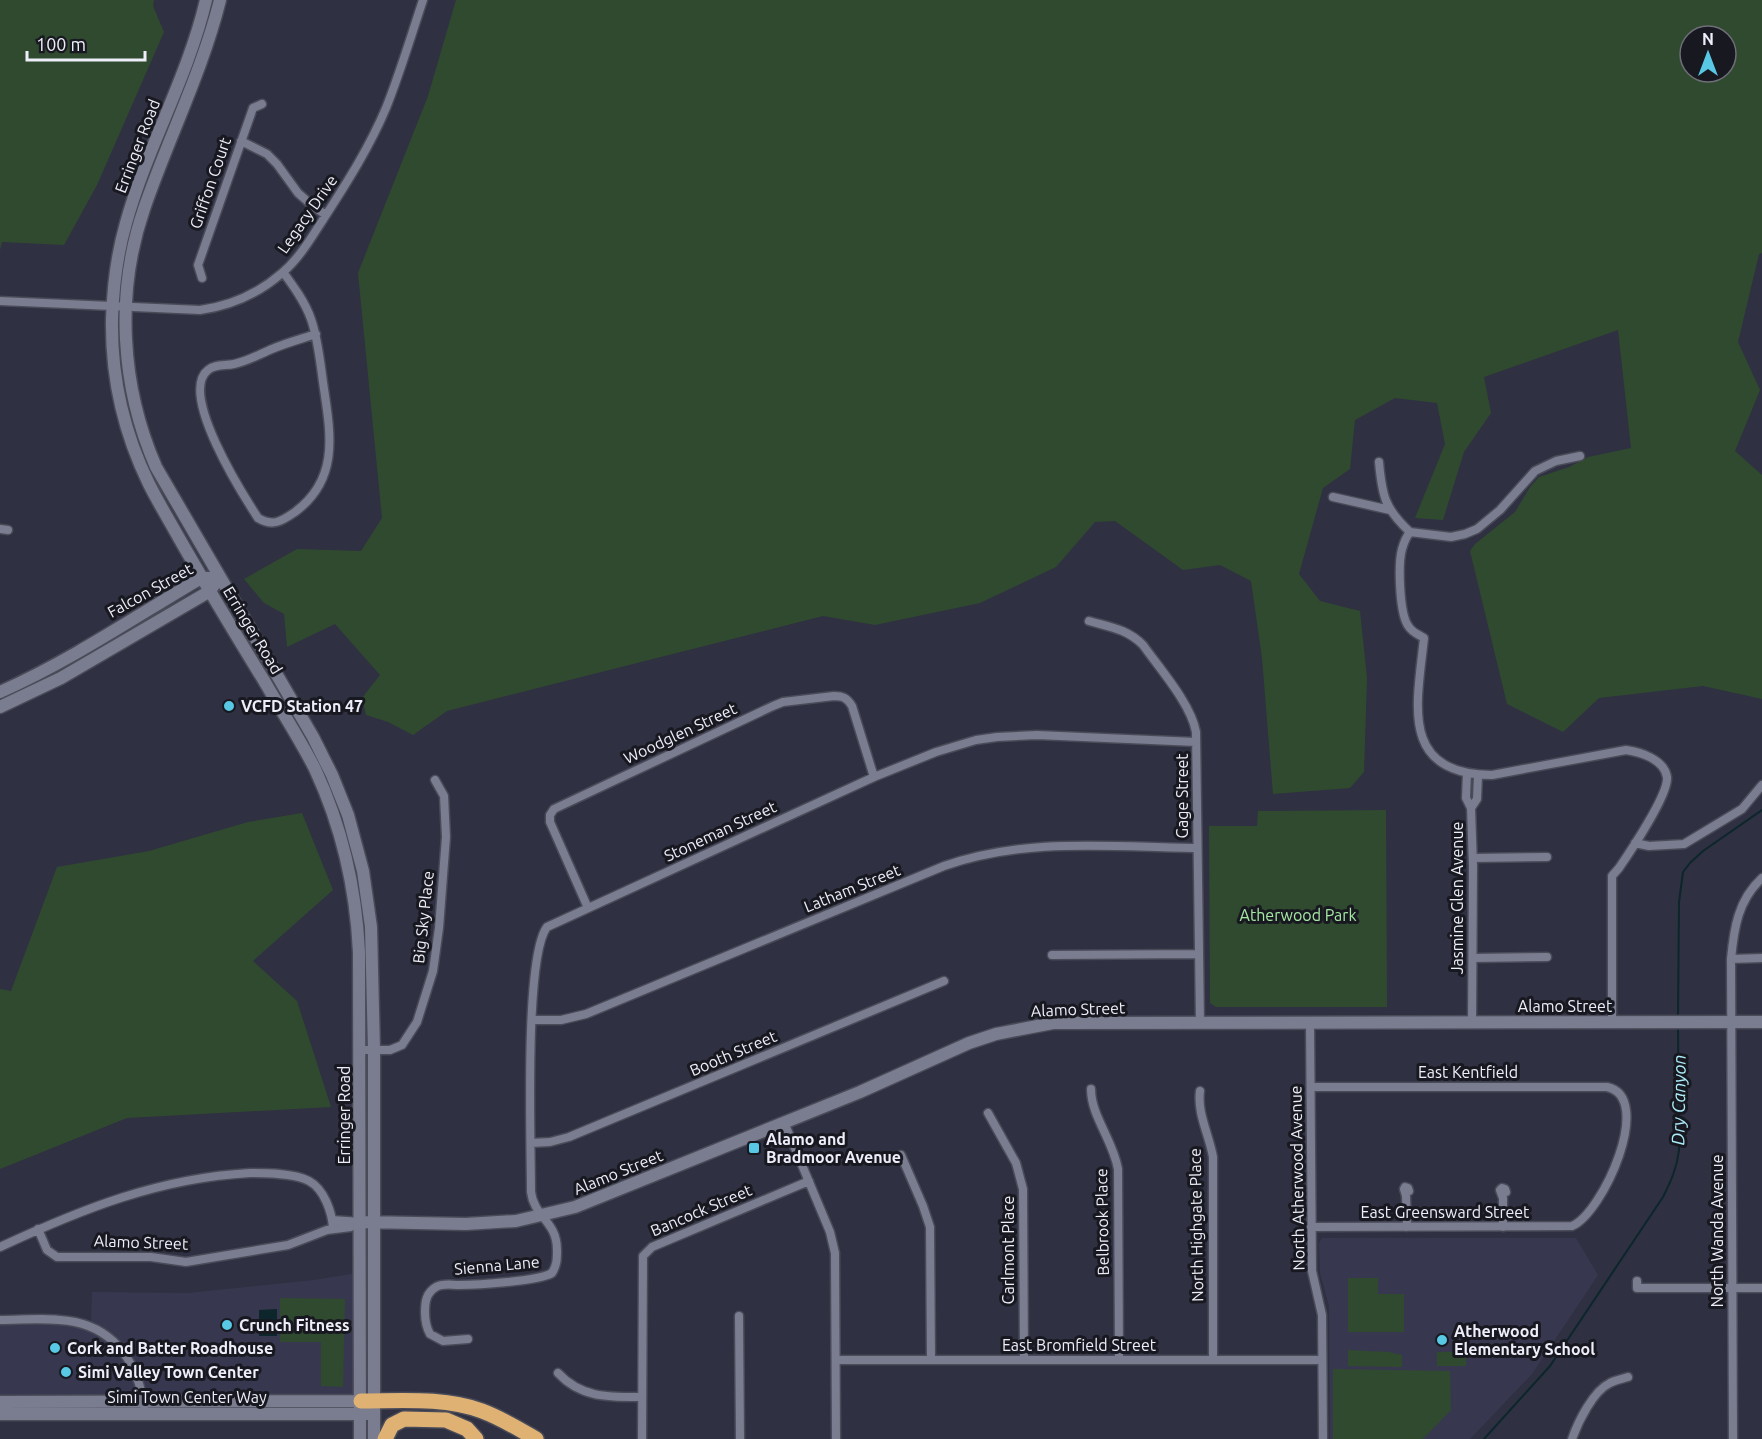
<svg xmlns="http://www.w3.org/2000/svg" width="1762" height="1439" font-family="Ubuntu,sans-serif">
<rect width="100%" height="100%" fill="#2f3041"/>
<path fill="#37384f" d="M1322 1238H1576L1598 1275 1532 1374 1470 1439H1330L1329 1306 1320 1273 1319 1243Z
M357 1273 358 1411 142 1407 0 1408V1322H58L91 1330 92 1292 189 1293 314 1280Z"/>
<path fill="#304a2f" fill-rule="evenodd" d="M0 0H154L153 6 164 32 97 185 64 245 2 242 0 250Z
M456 0H1762V253L1759 254 1738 342 1760 390 1735 451 1762 475V699L1703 686 1599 698 1563 732 1507 704 1470 551 1475 544 1515 512 1530 487 1539 477 1569 467 1588 457 1631 448 1618 330 1484 377 1491 413 1464 452 1443 520 1415 518 1445 444 1437 403 1395 398 1355 420 1350 469 1323 488 1299 574 1320 601 1360 611 1367 678 1364 772 1350 788 1273 794 1262 658 1251 581 1220 565 1183 570 1115 521 1095 522 1056 567 980 603 875 625 823 616 447 711 413 735 388 722 366 715 362 698 380 675 335 624 287 647 284 614 264 603 244 579 297 549 361 551 382 518 358 273 428 96ZM1690 36H1726V72H1690Z
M1386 810 1387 1007H1216L1210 1003 1209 826H1257L1258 811Z
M302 813 333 890 253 961 297 1001 331 1107 127 1118 0 1169V989L11 991 57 867 149 851 248 822Z
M1348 1278H1378V1294H1404V1332H1348Z
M280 1298 345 1299 343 1387 321 1386V1342H280Z
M1348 1350 1389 1352 1402 1355V1367L1348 1366Z
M1437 1352H1466V1366H1437Z
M1333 1369 1450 1371 1451 1410 1423 1439H1333Z"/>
<path fill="#0c262b" d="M277 1309V1336H259V1310Z"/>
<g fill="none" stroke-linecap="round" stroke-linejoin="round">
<path stroke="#0c262b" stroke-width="2" d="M1678 1017 1679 902 1683 872 1690 863 1703 851 1762 810
M1484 1439 1550 1366 1663 1197C1671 1181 1677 1168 1679 1150L1678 1026"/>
<defs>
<path id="street" d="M241 141 267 154 277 164 298 193 314 207 326 215
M283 272C294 287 305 302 311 319 318 339 320 361 323 382 330 431 341 478 295 512 282 521 273 527 258 518 243 495 178 393 208 370 215 364 225 366 234 364 248 361 260 354 272 349 286 343 301 339 316 334
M202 278 198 265 253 108 262 104
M0 301 200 310C230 306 259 293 282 273 300 258 313 235 326 215 348 181 370 146 386 108 400 73 411 36 423 0
M1379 462C1382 496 1385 509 1410 532 1406 537 1404 542 1402 549 1398 564 1399 615 1409 627 1412 632 1419 635 1424 638 1417 704 1399 774 1492 775L1626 750C1640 752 1664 759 1667 777 1669 794 1630 852 1619 868L1612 876V1023
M1333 497 1390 510
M0 529 8 530
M1410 532 1451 537 1465 534 1477 529 1500 510 1535 471 1556 461 1580 456
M1089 621C1110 627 1127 629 1143 645 1160 669 1191 704 1196 732L1200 1023
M1467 773 1466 798 1471 808
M1635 843 1649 846 1684 844 1742 809 1762 785
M1473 858 1547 857
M588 908 550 822V815L554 809 773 706 783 702 834 696C843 696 847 698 852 706L874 777
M1052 955 1199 954
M1473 958 1547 957
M1731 959 1762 958
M532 1020H561L586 1014 944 866C1026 837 1111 847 1197 848
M1310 1023 1312 1271 1322 1315 1323 1439
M1472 1023 1473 866 1471 808 1477 799 1478 775
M360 1050H390L402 1045 417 1022 433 971 439 928 446 837 444 796 435 780
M1311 1087H1607C1655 1097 1603 1213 1572 1226L1311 1227
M1091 1089C1091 1116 1113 1140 1118 1169L1119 1359
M1200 1091C1197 1114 1209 1134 1213 1157V1359
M988 1113 1016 1163 1023 1189 1024 1359
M784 1122 830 1232 835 1253 836 1439
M531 1143 550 1142 569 1137 944 981
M901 1155 923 1206 930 1227 931 1360
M332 1220 361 1222
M1407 1227 1406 1196 1404 1189 1405 1187 1408 1188 1409 1191
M1503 1227V1198L1500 1190 1502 1188 1505 1189 1506 1192
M38 1229 47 1250 57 1257H151L186 1262 288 1245 327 1230 351 1227 361 1222
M0 1247C82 1209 159 1178 250 1173 266 1173 294 1173 309 1181 324 1189 332 1212 333 1228
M1637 1281V1288H1762
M739 1316 740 1439
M0 1320C24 1320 51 1317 75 1322 117 1331 138 1365 144 1406
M468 1339 443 1341 430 1334C426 1327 425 1320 425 1312 425 1302 426 1293 436 1287 443 1283 451 1285 459 1285 477 1285 539 1281 552 1273 557 1265 557 1259 557 1250 557 1221 534 1217 531 1192 531 1146 524 957 547 927L874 777 936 752 976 740 997 737 1037 735 1196 742
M836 1360H1322
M558 1373C581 1398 609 1397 641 1397
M642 1439 643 1256 652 1247 809 1181
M1572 1439C1578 1422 1593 1391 1610 1383 1615 1380 1622 1379 1628 1377
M1733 1439 1731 959C1734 928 1738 900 1762 878"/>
<path id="secondary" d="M206 0C188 77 147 147 126 223 117 254 113 287 112 319 111 376 124 433 149 484 158 502 169 520 179 538 207 587 236 635 266 684 282 712 300 739 315 769 342 827 356 889 359 952L360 1439
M220 0C202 72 168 139 144 209 115 293 121 387 156 467L313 737 332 775 348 815 363 871 371 927 374 1050V1439
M0 692C70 661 135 617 201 578H209
M0 707 61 678 210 591 214 585
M365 1222 466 1224 516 1221 575 1207 860 1092 969 1043 996 1034 1053 1023 1762 1022
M0 1402 361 1401
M0 1414H368"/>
<path id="highway" d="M361 1401C400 1401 444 1397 482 1411 501 1418 519 1429 536 1439
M385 1439 392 1425 404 1419 446 1420 467 1429 476 1439"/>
</defs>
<use href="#street" stroke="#4a4b59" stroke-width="11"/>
<use href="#secondary" stroke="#4a4b59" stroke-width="15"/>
<use href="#highway" stroke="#4a4b59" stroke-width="18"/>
<use href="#street" stroke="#7a7c8f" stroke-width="8"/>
<use href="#secondary" stroke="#7a7c8f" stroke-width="12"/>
<use href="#highway" stroke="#dfb273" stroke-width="15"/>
</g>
<g fill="#58c8e4" stroke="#181920" stroke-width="2">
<circle cx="229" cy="706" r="6"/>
<rect x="748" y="1142" width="12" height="12" rx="3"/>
<circle cx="227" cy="1325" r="6"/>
<circle cx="1442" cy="1340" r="6"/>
<circle cx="55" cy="1348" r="6"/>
<circle cx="66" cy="1372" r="6"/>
</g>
<g text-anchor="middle" stroke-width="6" stroke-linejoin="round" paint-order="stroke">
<g font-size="16" fill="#edeef9" stroke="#181920">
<text transform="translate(137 146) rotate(-69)" y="6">Erringer Road</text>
<text transform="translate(210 183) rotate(-71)" y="6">Griffon Court</text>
<text transform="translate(307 214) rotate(-55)" y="6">Legacy Drive</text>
<text transform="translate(150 590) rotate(-29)" y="6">Falcon Street</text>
<text transform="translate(253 630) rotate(59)" y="6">Erringer Road</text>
<text transform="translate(680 733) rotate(-25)" y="6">Woodglen Street</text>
<text transform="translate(1182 796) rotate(-90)" y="6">Gage Street</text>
<text transform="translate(720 831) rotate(-25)" y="6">Stoneman Street</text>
<text transform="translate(852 888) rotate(-22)" y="6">Latham Street</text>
<text transform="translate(1457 898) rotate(-90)" y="6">Jasmine Glen Avenue</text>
<text transform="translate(423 917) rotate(-84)" y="6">Big Sky Place</text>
<text x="1565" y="1012">Alamo Street</text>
<text transform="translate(1078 1009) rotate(-2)" y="6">Alamo Street</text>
<text transform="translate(733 1053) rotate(-23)" y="6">Booth Street</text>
<text x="1468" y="1078">East Kentfield</text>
<text transform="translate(344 1115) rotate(-90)" y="6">Erringer Road</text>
<text transform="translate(618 1172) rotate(-22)" y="6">Alamo Street</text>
<text transform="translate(1297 1178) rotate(-91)" y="6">North Atherwood Avenue</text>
<text transform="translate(701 1210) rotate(-23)" y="6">Bancock Street</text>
<text x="1445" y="1218">East Greensward Street</text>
<text transform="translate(1102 1222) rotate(-91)" y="6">Belbrook Place</text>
<text transform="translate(1196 1225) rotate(-91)" y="6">North Highgate Place</text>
<text transform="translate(1717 1231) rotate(-90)" y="6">North Wanda Avenue</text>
<text transform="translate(141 1242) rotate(2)" y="6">Alamo Street</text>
<text transform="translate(1008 1250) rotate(-90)" y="6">Carlmont Place</text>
<text transform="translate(497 1265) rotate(-5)" y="6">Sienna Lane</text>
<text x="1079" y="1351">East Bromfield Street</text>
<text x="187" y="1403">Simi Town Center Way</text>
</g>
<g font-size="16" font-weight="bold" fill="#edeef9" stroke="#181920" text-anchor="start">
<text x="241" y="712">VCFD Station 47</text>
<text x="766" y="1145">Alamo and<tspan x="766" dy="18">Bradmoor Avenue</tspan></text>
<text x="239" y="1331">Crunch Fitness</text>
<text x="1454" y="1337">Atherwood<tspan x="1454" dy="18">Elementary School</tspan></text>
<text x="67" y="1354">Cork and Batter Roadhouse</text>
<text x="78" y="1378">Simi Valley Town Center</text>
</g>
<g font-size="16" fill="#a6e7a4" stroke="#181920">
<text x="1298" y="921">Atherwood Park</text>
</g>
<g font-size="18" font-style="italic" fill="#acecfb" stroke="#181920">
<text transform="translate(1679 1100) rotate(-89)" y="6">Dry Canyon</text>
</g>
</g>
<g transform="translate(1708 54)"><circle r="28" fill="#181920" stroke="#6d6e77" stroke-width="1.5"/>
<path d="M0-4.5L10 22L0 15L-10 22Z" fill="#58c8e4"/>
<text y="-9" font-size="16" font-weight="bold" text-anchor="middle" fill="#edeef9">N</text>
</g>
<path d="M27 51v9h118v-9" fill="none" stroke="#edeef9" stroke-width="3"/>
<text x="36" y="51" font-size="18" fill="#edeef9" stroke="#181920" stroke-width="4.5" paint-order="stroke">100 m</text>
</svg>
